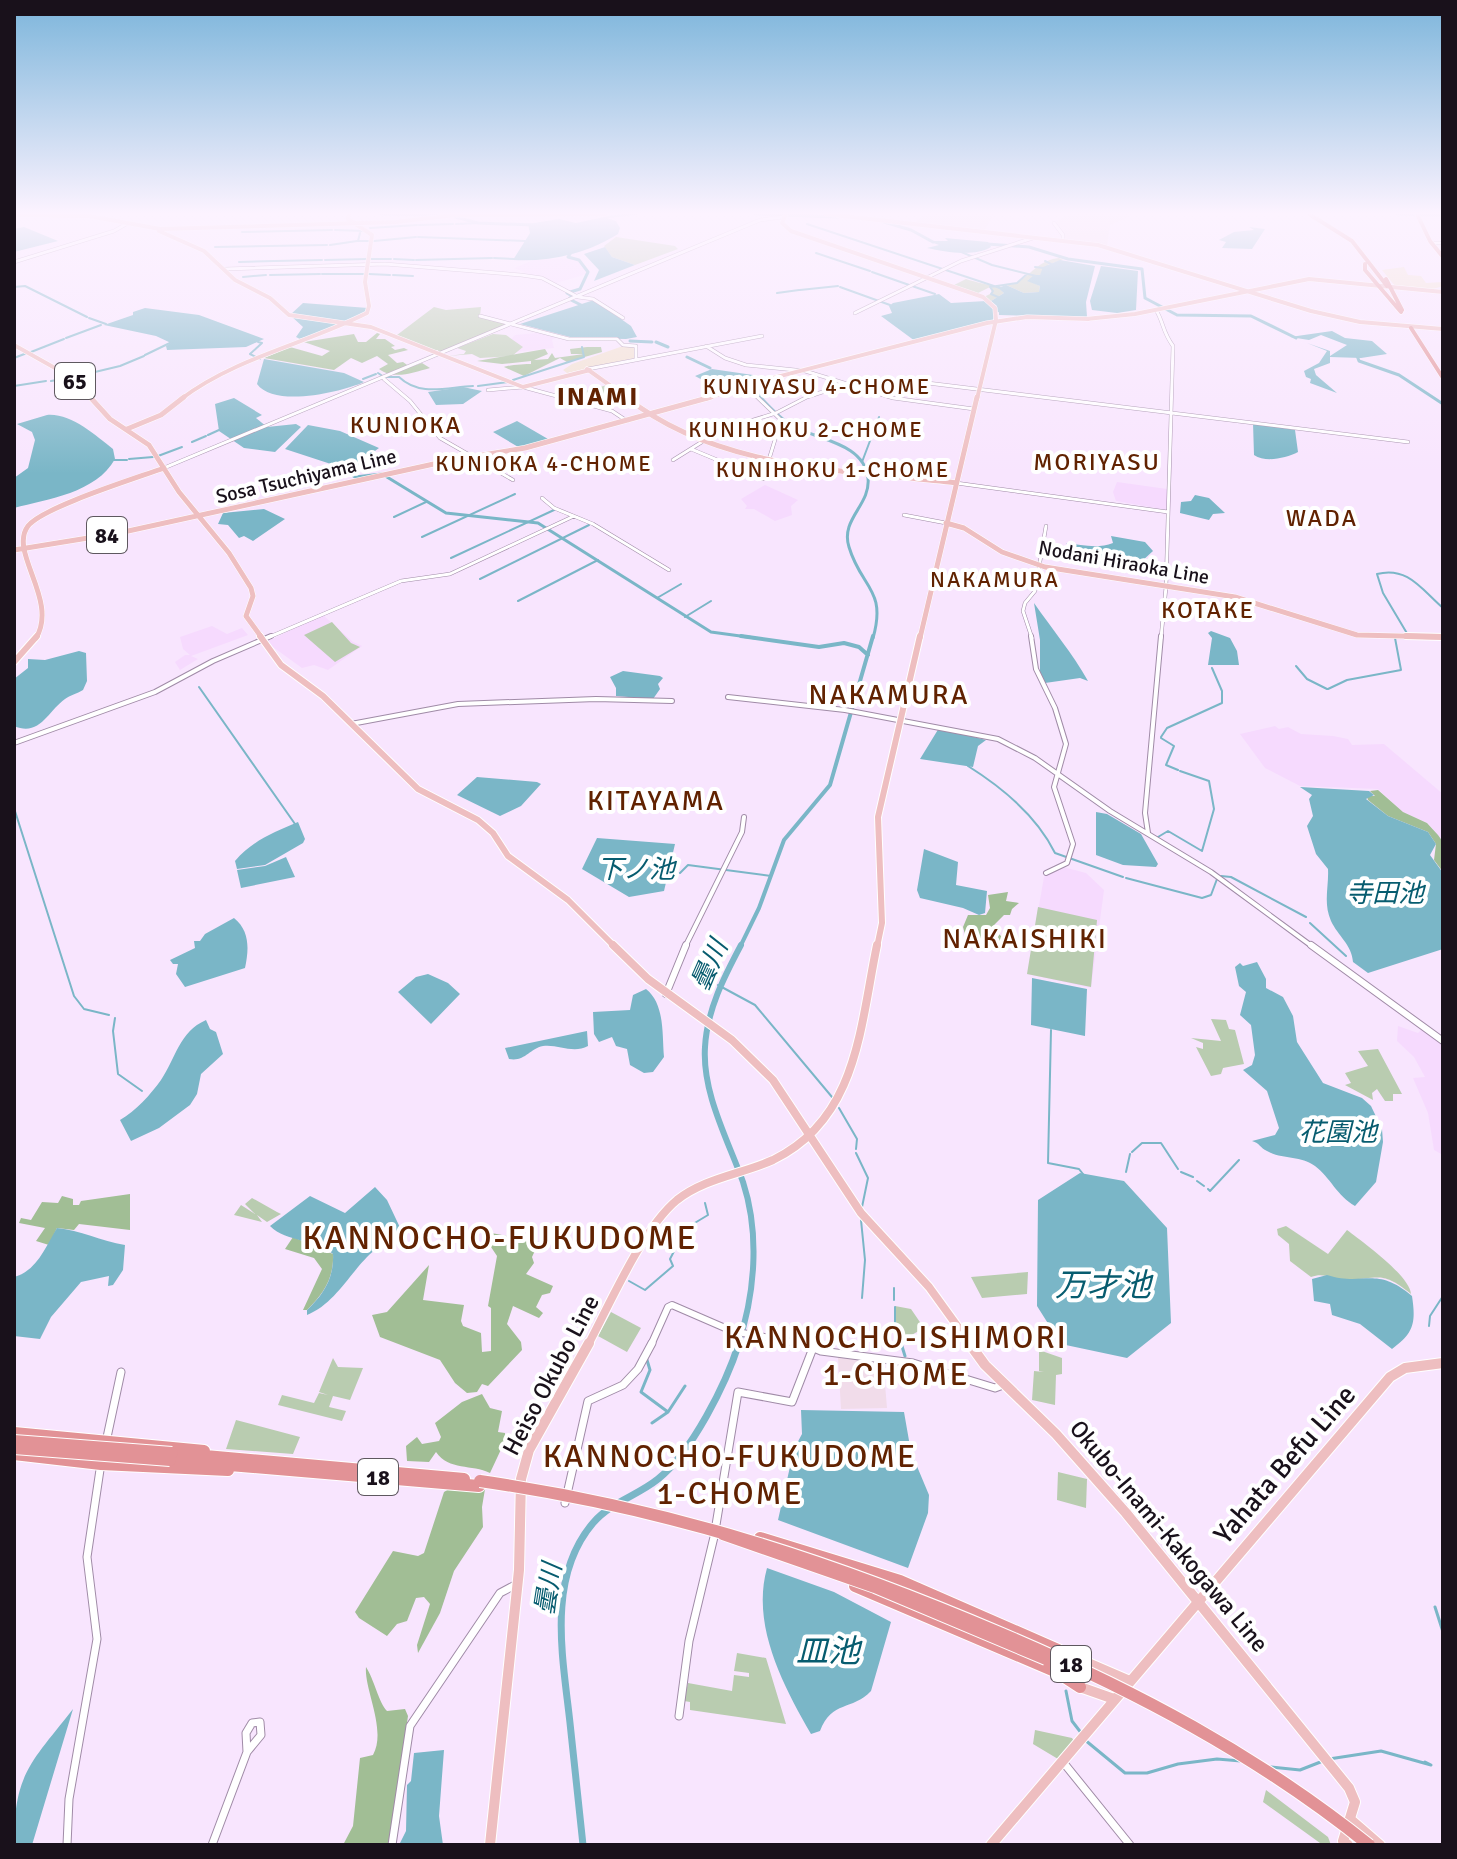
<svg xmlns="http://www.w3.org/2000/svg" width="1457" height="1859" font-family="Signika,'Noto Sans JP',sans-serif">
<rect width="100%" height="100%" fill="#f8e5fe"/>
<path fill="#f1e0ce" d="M1404 267 1408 275 1421 276 1426 283 1443 282V286L1430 290 1395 286 1382 270Z
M623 346H634L635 358 567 373 563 370 572 364Z"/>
<path fill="#f1dcea" d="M924 214H994L984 231 915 222Z
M1071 214H1132L1133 215 1110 225 1107 246 1064 239V234L1054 223Z
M838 1357 883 1360 887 1408 841 1409Z"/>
<path fill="#f6dafe" d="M573 258 583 265 587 274 553 284 514 268 534 260Z
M537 333 556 337 552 340 554 348 516 352 522 347 510 340 515 335Z
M1117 482 1167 489V510L1116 501 1113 492Z
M765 485 798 500 791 506 792 515 775 521 754 509H745L747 506 741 499Z
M323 615 353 642 362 646 328 670 314 665 302 668 266 642Z
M212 626 227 634 242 628 248 635 191 656 198 659 180 670 175 662 185 655H190L183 649 180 637Z
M1275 726 1279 729 1288 727 1301 734 1333 736 1348 739 1352 745 1384 744 1443 794V841L1428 823 1403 812 1378 789 1300 786 1265 768 1240 734Z
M1063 867 1086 873 1104 890 1091 988 1027 974 1044 877Z
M1398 1026 1418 1033 1423 1028 1443 1042V1155L1434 1150 1428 1113 1413 1078 1425 1077 1414 1057 1397 1041Z"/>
<path fill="#b9ccb0" d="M616 237 675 246 678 249 635 265 612 257 604 246Z
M1059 258 1063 260 1049 264 1040 275 1028 280 1040 286 1039 292 1024 293 1006 285 998 287 1004 293 991 301 997 307 984 297 992 293 990 287 976 294 952 286 966 279C982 284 1006 291 1021 280 1035 270 1041 260 1059 258Z
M434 307 446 310 481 307 480 316 510 324 439 354 438 350 429 351 397 335Z
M493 334 506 335 523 347 512 356 480 358 472 354 448 356 464 354 466 351 457 348Z
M607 385 624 397 606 408 581 402 587 398 575 394Z
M332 622 351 643 360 647 335 662 304 635Z
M1038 907 1097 920 1091 987 1027 974Z
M1211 1019 1226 1020 1229 1029 1235 1030 1244 1064 1223 1068 1221 1074 1211 1076 1196 1047 1203 1049V1043L1191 1038 1221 1041Z
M1378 1049 1402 1094H1393V1101H1385L1377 1089 1372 1093 1373 1100 1345 1085 1351 1083 1345 1073 1368 1066 1358 1051Z
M252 1198 277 1212 281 1214 267 1222 257 1215 262 1222 234 1215 241 1205 255 1214 245 1204Z
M1286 1226 1328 1254 1347 1230C1363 1242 1410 1276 1411 1294 1380 1268 1377 1281 1343 1279 1331 1279 1324 1272 1311 1277L1290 1261 1289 1244 1278 1235 1277 1229Z
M1028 1272 1027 1294 982 1298 971 1277Z
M895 1306 911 1309 924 1328 901 1341 895 1322Z
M611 1312 641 1328 627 1352 598 1336Z
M1039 1350 1062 1358V1374L1056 1375 1055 1405 1032 1400 1034 1371 1044 1372 1039 1371Z
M333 1358 338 1367 363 1368 350 1400 333 1396 329 1407 346 1411 342 1421 278 1405 282 1395 314 1403 319 1393 328 1395 319 1392Z
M236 1420 300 1437 293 1454 226 1449Z
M1058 1472 1087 1479 1086 1508 1057 1500Z
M737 1653 766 1658 786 1724 690 1710V1702L684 1701 688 1683 732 1691 734 1675 749 1677V1673L734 1671Z
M1035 1730 1072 1738 1074 1741 1058 1759 1033 1744Z
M1266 1790 1328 1837 1331 1845 1320 1843 1263 1802Z"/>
<path fill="#a1be95" d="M377 333 380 334 376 339H385L395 346 391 347 395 350 404 348 408 350 388 355 397 363 403 362 410 367 422 363 430 368C412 373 394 380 379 369L388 364 377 356 362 363 351 358 334 370 264 358 290 347 322 356 330 351 304 342 354 334 358 342H366Z
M587 347H601L602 352 567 362 560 358 524 376 504 367C508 365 526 364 531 364V361L502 364 477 361 545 349 548 354 534 360 548 359 552 353 555 358 584 354H571L570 349Z
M1378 790 1403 812 1427 823 1438 835 1443 842V872L1434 860 1436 844 1428 832 1388 816 1368 800 1367 796H1375L1370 791Z
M1008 892 1006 901 1019 903 1012 909 1010 915H1004L992 927 1004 939 996 946 966 938 963 927 968 915H986L990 908 988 895Z
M130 1194V1230L79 1224 74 1230 57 1228 49 1245 36 1241 45 1228 19 1223 21 1218 31 1220 42 1202 58 1203 62 1196 73 1199V1205H79L81 1201Z
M486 1232 539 1242 532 1257 534 1263 526 1274 553 1286 550 1293 542 1295 536 1307 543 1313 539 1318 513 1306 507 1324 521 1342 522 1350 488 1386 482 1384 477 1392 467 1393 455 1383 440 1360 380 1337 372 1315 387 1312 429 1265 423 1300 464 1305 461 1321 463 1326 481 1333 482 1352 491 1351V1308L488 1306 497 1256 485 1238Z
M293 1237 333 1254C334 1278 324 1293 307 1310H303L322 1269 314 1258 285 1249Z
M482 1394 490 1408 502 1411 498 1432 505 1433V1436L522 1433 524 1436 504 1443 490 1473C472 1464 449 1471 436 1452L429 1462 407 1461 406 1446 417 1437 422 1444 439 1441 441 1437 435 1423 462 1402Z
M449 1489H485L482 1507 483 1527 454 1571 440 1613 418 1653 417 1645 430 1604 424 1597 416 1598 407 1621 397 1624 387 1636 359 1618 355 1612 393 1551 418 1556 424 1553 444 1492Z
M366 1667C374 1679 379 1703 387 1711L405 1709 408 1716 389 1845H343L353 1826 360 1758 373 1755C387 1730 364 1689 366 1667Z"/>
<path fill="#7ab6c7" d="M604 217 616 221 620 228 618 234C586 254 550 262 513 260L530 233 528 224 559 219 576 223Z
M24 227 58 241 14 252V229Z
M1249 227 1265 229 1252 249 1222 248 1226 242 1219 240 1234 232 1254 230Z
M945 238 988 242 991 247C975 257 945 252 927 248L939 245 928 241H948Z
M605 247 612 257 635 265 594 281 599 270 584 254Z
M1060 260 1095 266 1086 302 1087 317 999 315V312L995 313 993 321 915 341 881 316 892 313 889 306 893 303 939 294 951 303 986 301 994 309 997 306 991 301 1004 293 998 288 1006 285 1024 293 1039 292 1040 286 1027 281 1034 275H1040L1043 267Z
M1101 266 1138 271 1136 310 1117 313 1092 310 1090 301Z
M594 300 631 326 637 337 626 339 574 338 520 324Z
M303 303 368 308C357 327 320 332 300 339L296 337 303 327 290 315Z
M145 308 199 315 264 339 246 347 167 350 166 346 171 343 156 336 104 325 133 315V312Z
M1332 331 1345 338 1372 341 1387 354 1361 358 1330 357V363L1314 369 1316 375 1337 393 1310 383 1311 379 1306 377 1304 371 1319 363 1327 351 1307 343 1330 351V356L1347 345 1321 335 1309 340 1290 337Z
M264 359 344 373 364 382C342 392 274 408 257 384Z
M712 369 753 375 752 381 721 390 695 376Z
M463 387 482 391 463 404 436 405 428 392Z
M234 398 262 415 256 418 267 427 296 424 301 427 275 452 244 448 219 431 215 404Z
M47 415C71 413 95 435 113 449L115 459C96 493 48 499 14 508V478L28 468 35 440 32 432 17 424Z
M517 421 548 439 520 448 493 432Z
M1253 423 1295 430 1298 452C1286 458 1266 463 1254 455Z
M308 425 340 431 379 448 364 459 351 476 341 475 340 467 285 449Z
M1195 495 1209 498 1225 513 1213 514 1209 520 1180 513 1181 502 1191 501Z
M264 509 285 519 253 541 244 536 239 538 228 525 218 524 223 513Z
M1111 536 1145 542 1153 551 1130 572 1117 565 1105 567 1066 543C1082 545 1098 549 1113 543Z
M1034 603C1052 629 1073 654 1088 681L1080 678 1045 683 1040 672V640Z
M1211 631 1230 638 1237 651 1239 665H1208L1212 638 1208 633Z
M79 651 86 653 87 681 83 690C77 694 70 695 65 699 48 711 40 737 14 726V679L28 668V659L45 660Z
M623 671 660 676 663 678 658 684 660 689 653 699 616 696V688L610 677Z
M939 728 986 740 978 746 973 767 920 759Z
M477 777 537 782 541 784 521 806 500 816 457 795Z
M1300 787 1369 791 1374 795 1366 799 1388 816 1428 832 1436 844 1430 855 1443 873V949L1368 973 1353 962C1352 945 1338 936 1331 921 1323 903 1329 887 1328 869L1316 854 1307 826 1313 816 1309 799 1312 795Z
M1096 812 1107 814 1141 834 1158 864 1156 867 1123 865 1096 855Z
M298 822 305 839 303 843 265 865 237 869 235 861C252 841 274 832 298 822Z
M597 838 675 844 664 891 629 897 582 869Z
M924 849 958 862 956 885 987 891 985 913 979 915 963 908 920 898 917 890Z
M286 857 295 877 241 888 237 870 265 866Z
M234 918C250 931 249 949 245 968L185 987 176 974 178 964H173L170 960 195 948 194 941H200L205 934Z
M1257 962 1266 979V988L1283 997 1293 1016 1297 1042 1323 1083 1362 1098 1371 1106 1382 1129 1383 1142 1376 1182 1355 1206C1337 1196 1330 1177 1315 1166 1300 1155 1283 1160 1267 1151 1260 1148 1260 1143 1252 1141L1275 1135 1279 1128 1267 1091 1243 1070 1252 1065 1255 1055 1251 1025 1240 1015 1246 992 1239 986 1235 967 1240 963 1243 966Z
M428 974 448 983 460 994 431 1024 398 992 416 977Z
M1032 978 1087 989 1085 1036 1031 1025Z
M646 989C665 1004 662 1034 664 1057L653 1072 644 1073 630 1065 627 1049 616 1046 612 1037 599 1042 594 1034 593 1012 630 1010 633 995Z
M206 1020 210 1029 216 1032 223 1054 201 1074 197 1094 190 1105 159 1128 131 1141 120 1120C136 1111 150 1095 161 1080 176 1058 179 1032 206 1020Z
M587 1031 588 1046C573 1054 558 1044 543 1046 529 1049 525 1062 509 1059L505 1048Z
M1080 1173 1124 1181 1167 1228 1171 1323 1127 1358 1061 1344 1037 1306 1038 1200Z
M375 1187 387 1200 404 1236C359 1244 347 1299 307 1315V1310C324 1294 334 1278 333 1254 315 1238 287 1243 270 1226L310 1196 345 1213Z
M57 1228C80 1230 101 1241 125 1245L123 1270 113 1285 108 1286 109 1276 81 1282 51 1317 40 1339 14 1336V1277C37 1271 46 1246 57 1228Z
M1327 1275C1364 1287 1375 1265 1412 1296 1416 1323 1414 1333 1392 1349L1360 1324 1332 1315 1330 1304 1314 1301 1312 1279Z
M801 1410 904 1412 911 1452 929 1495 928 1513 908 1568 778 1520 794 1449 802 1434Z
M767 1568 834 1592 891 1622 871 1691C852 1711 832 1700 820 1731L811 1734C783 1685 751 1625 767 1568Z
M73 1709 32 1845H14C14 1773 31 1763 73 1709Z
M444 1750 439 1816 443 1845H399L406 1831 407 1785 411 1781 414 1753Z"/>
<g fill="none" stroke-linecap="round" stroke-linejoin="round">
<path stroke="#7ab6c7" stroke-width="2" d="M606 217 637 214
M456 224 478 223
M807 224 1000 288
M419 225 453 224
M370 228 417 225
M335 230 366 231
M242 232 332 230
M360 233 358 241H370
M418 237 525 241
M374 241 416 237
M330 245 357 241
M215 247 327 245
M959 251 992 265 1036 276
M816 253 870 271
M494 258 514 259
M370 259H391
M394 259 414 260
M325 260 367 259
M416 260 492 258
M275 261 322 260
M1045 261 1051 264
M239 262 274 261
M1035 267 1043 268
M872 272 935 294
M322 274H365
M369 274 390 275
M270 275 320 274
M393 275 413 276
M243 277 266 275
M14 287 25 286 87 317
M840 287 890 305
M800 290 838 286
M777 293 799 290
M998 297 991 294 993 291 990 287 1017 283 1027 274
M89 318 106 324
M66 338 101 325
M258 342 262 343 250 354 260 359
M31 352 64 339
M145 355 174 341
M14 358 27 353
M378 373 384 377H399C420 397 447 387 473 386
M74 377 120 366 144 356
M363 379 376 374
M513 380 584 357 582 347
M51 381 69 378
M14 386 46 381
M478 386 508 382
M208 435 219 430
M192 442 206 436
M158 456 182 447
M129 459 153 457
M111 460H127
M862 462 879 417
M394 517 426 502
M422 537 515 494
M451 558 554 510
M480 579 589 525
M657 598 681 584
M518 601 598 560
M685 617 711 601
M1408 635 1383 593 1377 574C1408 566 1422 590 1443 608
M1296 666 1307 679 1327 689
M199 687 295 824
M1328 689 1347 680 1401 670 1395 638
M1161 737 1167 728 1222 703V691L1212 668
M1161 738 1174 746 1166 765 1178 770
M968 766C1003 788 1037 816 1055 853L1123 877
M14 808 74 996 84 1009 109 1015
M1158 837 1168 831 1202 851 1214 809 1209 781 1180 771
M680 873 688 865 771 876
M1221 876 1231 877 1306 917
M1126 878 1202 898 1211 895 1217 879
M1310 923 1346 956
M718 985 755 1005 832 1097
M115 1018 113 1031 118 1074 142 1091
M1051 1030 1048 1163 1079 1169 1083 1174
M839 1108 857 1139 856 1149
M1132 1152 1142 1143H1161L1178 1169
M856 1153 868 1178 862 1207
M1126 1172 1130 1154
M1181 1172 1193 1177
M1197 1181 1204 1186
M1208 1189 1210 1191 1239 1160
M861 1220 865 1260 862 1298
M683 1232 689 1235 693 1224 708 1215 705 1203
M629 1281 645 1290 673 1266 670 1259 682 1236
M894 1288V1300
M895 1307V1322L902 1345
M1429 1326 1430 1316 1443 1296"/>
<path stroke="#7ab6c7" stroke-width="3" d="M901 1343 905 1356
M647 1360 650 1370 641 1392 668 1412
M652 1423 668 1412 685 1386
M1435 1607 1443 1632
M1066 1691 1072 1721 1082 1734
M1085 1740 1125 1773H1147L1178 1764 1217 1759 1241 1761
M1329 1759 1381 1751 1431 1765 1425 1762
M1271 1767 1300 1770 1323 1761"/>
<path stroke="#7ab6c7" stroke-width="3" d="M380 214 448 215 478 223 534 225
M755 214 838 217
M1398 214 1443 215
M884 222 911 230 933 242
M987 244 1029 247 1068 259 1142 269 1145 298 1177 315 1251 316 1296 338
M570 254 568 257 579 260 588 272 580 289 567 293 572 296 569 299 583 306
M630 341 652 342
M656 342 668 347
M1356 353 1359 361 1399 375 1443 404
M687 357 710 368
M751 387C763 400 776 416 791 425 816 440 864 442 868 478 871 505 840 519 849 547 861 588 887 589 873 638
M349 473 355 477 382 474 446 513 538 523 711 632 755 638"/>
<path stroke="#7ab6c7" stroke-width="4" d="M741 636 819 647 844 643 859 647 868 655
M740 947 759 908 784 840 830 785 873 636"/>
<path stroke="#7ab6c7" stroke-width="6" d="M738 1345C755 1294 760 1234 743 1182 728 1140 702 1093 705 1047 707 1010 724 977 741 945"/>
<path stroke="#7ab6c7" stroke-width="7" d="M583 1845C579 1804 574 1764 570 1723 563 1658 546 1578 593 1523 611 1502 637 1496 658 1479 692 1452 726 1384 739 1343"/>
<defs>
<path id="minor-far3" d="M1054 223 1063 235V241
M1432 243H1443
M14 262 114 231 128 223
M225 269 385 264 521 275 542 278 578 297 593 299 623 318
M1156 310C1164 323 1162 331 1173 346L1166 587 1161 638
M855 313 961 261 1033 238
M480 316 569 339H617L623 345 636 346V360
M706 346 725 358 746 365 805 371 893 398 974 409
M588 369 762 336
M384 379 410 401 440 438 513 480
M903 380 1408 442
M488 390 523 387 612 411 627 421
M691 449 763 479 781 420 754 394 750 384
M673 460 721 430 776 413 807 397 847 384
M164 468 760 220 783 217
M956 483 1168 512
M542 498 554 508 593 524 669 570
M904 515 946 523
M1443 570V582
M267 638 401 581 450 574 574 516
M1032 638 1023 611 1025 603 1035 591 1046 526"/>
<path id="minor-far2" d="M1031 636 1036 669 1055 708 1066 744 1054 787 1073 844 1067 863 1046 873
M728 697 845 710 998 739 1035 758 1110 811 1211 872 1313 947
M351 724 458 704 596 699 672 701
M14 743 155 692 213 661 271 636
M1148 833 1145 813 1161 636
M685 947 742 832 744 817"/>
<path id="minor-far1" d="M1311 945 1443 1041
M666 994 686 945
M651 1345 668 1307 672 1305 732 1331 807 1345"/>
<path id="minor" d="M802 1343 821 1351 913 1363 995 1388 1003 1385
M106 1442 121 1372
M565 1503 588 1401 623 1385 638 1369 652 1343
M679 1716 689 1641 714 1537 738 1392 792 1402 813 1348
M260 1722 261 1735 247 1752 246 1733 252 1723Z
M1063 1762 1130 1845
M67 1845 69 1799 97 1639 87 1557 101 1463
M212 1845 247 1752
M392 1845 410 1726 500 1593 517 1584"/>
<path id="major-far4" d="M786 214 782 223 791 231 983 297 995 308 996 320 977 399
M826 214 1098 245 1311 311 1360 322 1443 329
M14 215 89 216 160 229 396 222 455 215 606 214
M159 231 204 251 235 280 270 298 289 315 371 327 523 387 590 370
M1086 319 1135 314 1309 279 1443 292
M14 345 71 377 92 399
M587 369 629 399
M181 399C237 357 306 344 367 313L369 306 365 282 372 235 348 219 349 214
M705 399 753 383 987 323 1027 317 1089 319"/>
<path id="major-far3" d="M90 397 110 419 149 445 179 492 229 553 251 588 253 596 246 616 262 638
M626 397C717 470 846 470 956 483
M127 429 161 415 184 397
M946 523 964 528 1002 552 1045 567 1235 597 1357 635 1443 637
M14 550 119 533 452 460 525 448 711 397
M36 638C59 600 8 552 28 526 43 507 137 478 164 468
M920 638 977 397"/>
<path id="major-far2" d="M260 636 281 665 323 696 418 789 478 820 493 833 508 856 568 900 615 947
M1406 636 1443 637
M14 662 37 636
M877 947 882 923 878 817 920 636"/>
<path id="major-far1" d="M613 945 648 979 732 1040 773 1080 861 1213 929 1287 971 1345
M588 1345C610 1304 642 1229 677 1200 705 1178 742 1174 773 1160 858 1119 860 1026 877 945"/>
<path id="major" d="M969 1343 985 1365 1056 1434 1126 1513 1349 1788 1355 1802 1343 1841 1348 1845
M1058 1650 1130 1681
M1080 1687 1114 1699
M1350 1819 1380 1845
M490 1845 519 1570 521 1479 529 1450 589 1343
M991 1845 1390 1377 1405 1368 1443 1363"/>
<path id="highway-far1" d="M1309 214 1352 241 1387 286
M1417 214 1430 241 1443 257
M1365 264V270L1401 312
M1386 279 1402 310
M1411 328 1443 378"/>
<path id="highway" d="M14 1433 204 1451
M172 1453 464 1479
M14 1454 101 1464 228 1470
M170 1460 479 1486
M760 1538 900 1581 1058 1650
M855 1586 1057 1672 1080 1687"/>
</defs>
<use href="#minor-far3" stroke="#a08ba7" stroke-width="4"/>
<use href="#minor-far2" stroke="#a08ba7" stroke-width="6"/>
<use href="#minor-far1" stroke="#a08ba7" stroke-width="8"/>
<use href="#minor" stroke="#a08ba7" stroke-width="9"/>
<use href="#major-far4" stroke="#fff" stroke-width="5"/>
<use href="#major-far3" stroke="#fff" stroke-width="6"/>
<use href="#major-far2" stroke="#fff" stroke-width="8"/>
<use href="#major-far1" stroke="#fff" stroke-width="10"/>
<use href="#major" stroke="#fff" stroke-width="12"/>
<use href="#highway-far1" stroke="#fff" stroke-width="5"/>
<use href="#highway" stroke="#fff" stroke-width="14"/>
<use href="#minor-far3" stroke="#fff" stroke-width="3"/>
<use href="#minor-far2" stroke="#fff" stroke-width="4"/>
<use href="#minor-far1" stroke="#fff" stroke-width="6"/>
<use href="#minor" stroke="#fff" stroke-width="7"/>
<use href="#major-far4" stroke="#eebec0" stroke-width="4"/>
<use href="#major-far3" stroke="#eebec0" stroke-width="5"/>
<use href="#major-far2" stroke="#eebec0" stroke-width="6"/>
<use href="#major-far1" stroke="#eebec0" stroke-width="8"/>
<use href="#major" stroke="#eebec0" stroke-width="10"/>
<use href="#highway-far1" stroke="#e29296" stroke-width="4"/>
<use href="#highway" stroke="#e29296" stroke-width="12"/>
<defs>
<path id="highway-bridge" d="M14 1441 172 1453
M14 1448 170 1460
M480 1481C667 1508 829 1560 1002 1634 1134 1690 1257 1755 1369 1845
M723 1534 875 1587 1046 1659"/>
</defs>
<use href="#highway-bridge" stroke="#fff" stroke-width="14" stroke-linecap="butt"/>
<use href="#highway-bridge" stroke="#e29296" stroke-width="12"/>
</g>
<linearGradient id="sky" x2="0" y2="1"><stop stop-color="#7cb5db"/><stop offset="0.45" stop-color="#fcf3ff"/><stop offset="1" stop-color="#fcf3ff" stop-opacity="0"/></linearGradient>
<rect width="1457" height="474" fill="url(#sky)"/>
<g text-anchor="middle" stroke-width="8" stroke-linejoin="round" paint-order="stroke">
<g font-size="20" fill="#19111b" stroke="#fff">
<text transform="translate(306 476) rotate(-13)" y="7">Sosa Tsuchiyama Line</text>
<text transform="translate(1124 562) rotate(10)" y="7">Nodani Hiraoka Line</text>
</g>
<g fill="#fff" stroke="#5e585f" stroke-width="2">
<rect x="55" y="363" width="40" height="36" rx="6"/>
<rect x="87" y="517" width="40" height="36" rx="6"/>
<rect x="358" y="1459" width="40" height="36" rx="6"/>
<rect x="1051" y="1646" width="40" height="36" rx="6"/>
</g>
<g font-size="22" font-weight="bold" fill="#19111b">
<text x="75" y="389">65</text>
<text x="107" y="543">84</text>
<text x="378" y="1485">18</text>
<text x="1071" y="1672">18</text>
</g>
<g font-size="22" letter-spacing="2" fill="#612201" stroke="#fff">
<text x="817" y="394">KUNIYASU 4-CHOME</text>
<text x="806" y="437">KUNIHOKU 2-CHOME</text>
<text x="544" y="471">KUNIOKA 4-CHOME</text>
<text x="833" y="477">KUNIHOKU 1-CHOME</text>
<text x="995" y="587">NAKAMURA</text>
</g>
<g font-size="24" letter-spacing="2" fill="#612201" stroke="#fff">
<text x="406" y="433">KUNIOKA</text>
<text x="1097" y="470">MORIYASU</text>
<text x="1322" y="526">WADA</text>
<text x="1208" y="618">KOTAKE</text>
</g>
<g font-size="24" fill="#19111b" stroke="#fff">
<text transform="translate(551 1375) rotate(-62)" y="8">Heiso Okubo Line</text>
<text transform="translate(1169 1536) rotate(50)" y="8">Okubo-Inami-Kakogawa Line</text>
</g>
<g font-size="26" font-weight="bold" letter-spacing="2" fill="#612201" stroke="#fff">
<text x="598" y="405">INAMI</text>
</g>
<g font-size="26" font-style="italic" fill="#075c6f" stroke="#fff">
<text x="636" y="878">下ノ池</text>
<text x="1385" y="902">寺田池</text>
<text transform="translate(709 965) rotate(-66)" y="9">曇川</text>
<text x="1338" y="1141">花園池</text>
<text transform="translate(548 1589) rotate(-81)" y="9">曇川</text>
</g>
<g font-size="28" letter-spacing="2" fill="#612201" stroke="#fff">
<text x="889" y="704">NAKAMURA</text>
<text x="656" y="810">KITAYAMA</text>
<text x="1025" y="948">NAKAISHIKI</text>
</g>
<g font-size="28" fill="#19111b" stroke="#fff">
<text transform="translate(1284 1464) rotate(-49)" y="10">Yahata Befu Line</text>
</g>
<g font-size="32" font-style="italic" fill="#075c6f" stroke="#fff">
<text x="1103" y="1296">万才池</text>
<text x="828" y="1662">皿池</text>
</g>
<g font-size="32" letter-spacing="2" fill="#612201" stroke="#fff">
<text x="896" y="1348">KANNOCHO-ISHIMORI<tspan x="896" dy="37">1-CHOME</tspan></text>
<text x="730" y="1467">KANNOCHO-FUKUDOME<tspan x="730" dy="37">1-CHOME</tspan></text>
</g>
<g font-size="34" letter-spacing="2" fill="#612201" stroke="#fff">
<text x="500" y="1249">KANNOCHO-FUKUDOME</text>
</g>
</g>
<rect width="1457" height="1859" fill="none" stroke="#19111b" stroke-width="32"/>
</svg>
